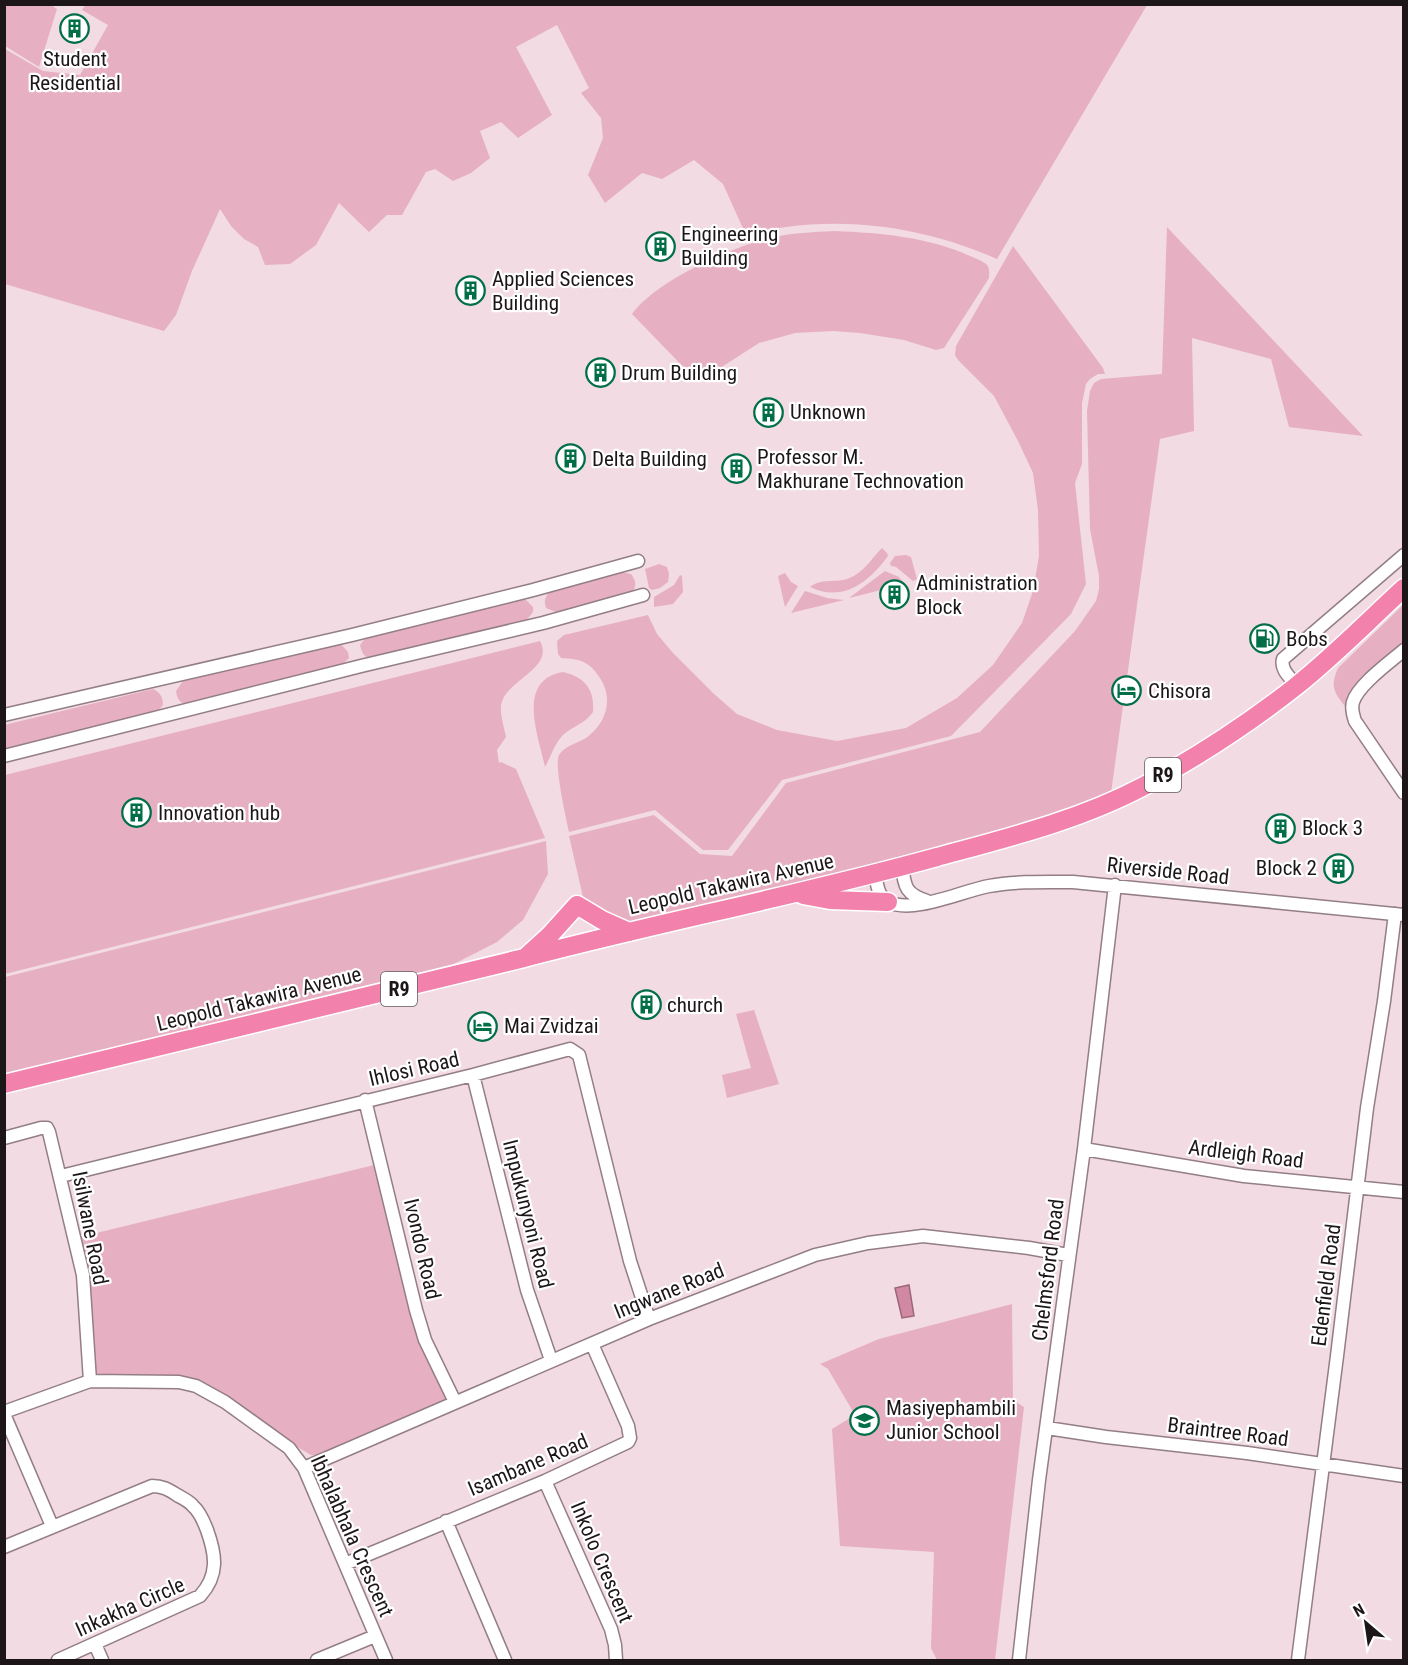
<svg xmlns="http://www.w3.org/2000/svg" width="1408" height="1665" font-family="'Roboto Condensed',sans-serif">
<rect width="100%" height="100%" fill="#f2dbe2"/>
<path fill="#e6b0c2" d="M5 4 51 5 57 9 39 67 5 46Z
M86 4H1147V5L997 259C932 230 858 217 786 227 773 228 759 232 746 235L723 184 694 160 662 179 642 173 605 203 588 175 603 138 601 118 581 93 589 88 557 25 516 47 552 115 518 138 501 122 480 131 490 158 471 173 453 181 435 169 426 172 402 215H387L369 232 339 203 316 245 290 264 265 265 258 247 244 239 231 226 220 209 192 271 176 315 164 331 5 284V49L43 71 80 75 108 25 82 10Z
M1167 227 1363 436 1289 427 1271 359 1192 338 1194 431 1160 439 1111 793 1049 819 919 856 621 925 588 908 583 897 569 836 654 815 700 854 732 856 786 783 980 732 1075 631 1096 601 1099 589V576L1090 529 1087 411 1090 391 1094 383 1101 379 1162 374Z
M835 231C881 233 928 237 970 256 975 258 983 261 987 265 990 269 989 273 989 278L944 348 936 350 904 340 860 333 833 331 795 333 759 343 700 381 694 378 632 314C655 282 727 249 766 239 789 233 812 232 835 231Z
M1013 246 1103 368 1105 374H1098L1090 379 1086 384 1082 403V464L1075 483 1086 584 1071 614 951 736 782 780 728 850H703L655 810 569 832C566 817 554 766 559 755 564 746 578 743 586 738 606 724 614 699 600 678 589 661 580 659 561 658L558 654 557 641 564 635 648 615 657 634 673 653 713 693 737 714 777 730 837 741 906 728 957 698 993 665 1022 623 1033 591 1039 556 1038 510 1033 473 1018 441 994 396 958 360 955 355 956 346Z
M882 548 887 553 888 556C869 582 843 603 810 587 821 578 834 583 847 579 864 573 870 560 882 548Z
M906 555 911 557 917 579 913 581 896 567 891 566 890 563 895 556Z
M659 564 667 567 669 574 668 582 660 588 652 590 649 588 645 569Z
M885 571 899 577 905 584 849 598Z
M621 572 631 574C636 581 637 585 632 593L558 613 546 608C543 600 546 594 553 589Z
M785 573 791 582 798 586 785 607 778 576Z
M680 575 682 576 683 592 673 604 654 607V597L674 585Z
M805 591 827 598 844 600 791 613Z
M523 597 533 607V612L526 621 371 659C364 657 362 653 360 645L368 635Z
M1403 605V647L1348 710C1335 693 1329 689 1338 668Z
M540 641C555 669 506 679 501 705 500 715 504 727 506 737L497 750 499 763 501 762 516 769 545 838 5 974V775Z
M339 642 348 652 349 658 341 666 186 705C179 702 177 698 176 691L183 681Z
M563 672C585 677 595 690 593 712 585 724 572 726 562 736 554 745 551 756 545 767 538 735 516 680 563 672Z
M153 689C160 692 163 697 163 705L156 713 5 751 4 725Z
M546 841 548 874 523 920 497 942 448 967 5 1079V977Z
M754 1010 779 1084 727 1098 722 1075 751 1068 736 1014Z
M378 1164 447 1397 446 1402 319 1456 311 1455 294 1445 211 1392 95 1376 80 1237Z
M1012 1304 1013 1400 1024 1407 995 1660H937L931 1648 934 1552 840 1546 832 1429 855 1415 828 1369 820 1364 879 1339Z"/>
<path fill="#d188a2" stroke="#9b6679" stroke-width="1.5" d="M909 1285 914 1316 902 1318 895 1288Z"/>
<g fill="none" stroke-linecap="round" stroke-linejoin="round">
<defs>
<path id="minor" d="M1404 650C1390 662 1358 685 1353 702 1351 708 1353 715 1355 721L1404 793
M1297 686C1291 678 1280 670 1283 659L1404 555
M4 715 352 635 533 590 638 561
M4 756 361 666 543 623 643 595
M902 867C905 888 906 894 927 901
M875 874C877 884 878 897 888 902 914 914 962 891 989 886 1016 881 1045 882 1073 882L1404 915
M473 1075 527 1290 551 1360
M365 1100 416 1310 425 1340 455 1402
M4 1138 41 1128H47L49 1132 83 1275 90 1381
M1084 1149 1244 1176 1404 1192
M61 1176 473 1075 570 1049 579 1055 630 1261 649 1319
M4 1412 90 1381 179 1382 196 1386 225 1402 289 1448 304 1468 386 1660
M4 1414 52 1526
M1047 1428 1106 1437 1247 1453 1404 1476
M304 1468 649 1319 815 1255 868 1243 923 1236 1029 1248 1068 1255
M545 1481 611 1629 615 1645 616 1660
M446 1521 505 1660
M4 1547 152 1486C162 1486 168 1489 177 1495 182 1498 189 1501 193 1506 200 1512 204 1522 207 1530 216 1555 219 1575 200 1596L58 1660
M345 1564 545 1481 628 1442 630 1438 628 1426 592 1344
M95 1644 102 1660
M317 1660 375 1636
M1019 1660 1039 1480 1084 1149 1115 885
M1298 1660 1337 1356 1367 1108 1384 1001 1395 914"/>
<path id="highway" d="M803 895 830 900 888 902
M527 956 549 936 577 905 602 920 629 932
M4 1084 524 958C661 922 800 895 937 857 1007 838 1080 820 1144 786 1197 757 1248 724 1295 687 1333 657 1368 621 1404 588"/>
</defs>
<use href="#minor" stroke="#937e85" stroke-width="15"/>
<use href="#highway" stroke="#fff" stroke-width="21"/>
<use href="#minor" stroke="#fff" stroke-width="12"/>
<use href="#highway" stroke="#f281ac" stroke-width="18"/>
</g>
<defs>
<symbol id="building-ring" viewBox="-11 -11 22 22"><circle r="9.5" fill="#fff" stroke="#006f47" stroke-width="1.5"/><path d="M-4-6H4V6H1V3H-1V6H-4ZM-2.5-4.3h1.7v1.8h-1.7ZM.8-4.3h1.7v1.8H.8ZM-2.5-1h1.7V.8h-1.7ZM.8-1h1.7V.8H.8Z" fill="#006f47"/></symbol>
<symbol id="fuel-ring" viewBox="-11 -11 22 22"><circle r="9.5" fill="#fff" stroke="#006f47" stroke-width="1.5"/><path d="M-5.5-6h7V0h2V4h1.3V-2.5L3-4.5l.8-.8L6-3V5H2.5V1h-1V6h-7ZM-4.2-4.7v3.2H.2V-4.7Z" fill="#006f47"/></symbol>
<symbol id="hotel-ring" viewBox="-11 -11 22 22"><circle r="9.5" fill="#fff" stroke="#006f47" stroke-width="1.5"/><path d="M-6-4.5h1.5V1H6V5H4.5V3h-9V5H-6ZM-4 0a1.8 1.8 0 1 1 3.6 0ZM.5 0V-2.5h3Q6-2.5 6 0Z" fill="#006f47"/></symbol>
<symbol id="school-ring" viewBox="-11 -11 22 22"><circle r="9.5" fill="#fff" stroke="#006f47" stroke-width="1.5"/><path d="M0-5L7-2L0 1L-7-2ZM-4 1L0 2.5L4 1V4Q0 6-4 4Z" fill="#006f47"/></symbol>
</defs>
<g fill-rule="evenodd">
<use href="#building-ring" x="58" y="12" width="33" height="33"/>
<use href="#building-ring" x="644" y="230" width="33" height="33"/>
<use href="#building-ring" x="454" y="274" width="33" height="33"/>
<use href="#building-ring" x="584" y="356" width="33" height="33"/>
<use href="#building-ring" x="752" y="396" width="33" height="33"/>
<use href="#building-ring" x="554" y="442" width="33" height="33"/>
<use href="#building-ring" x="720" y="452" width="33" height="33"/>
<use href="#building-ring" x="878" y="578" width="33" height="33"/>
<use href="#fuel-ring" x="1248" y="622" width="33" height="33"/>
<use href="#hotel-ring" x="1110" y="674" width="33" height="33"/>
<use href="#building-ring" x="120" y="796" width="33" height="33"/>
<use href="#building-ring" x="1264" y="812" width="33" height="33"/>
<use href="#building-ring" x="1322" y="852" width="33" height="33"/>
<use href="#building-ring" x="630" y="988" width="33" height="33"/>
<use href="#hotel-ring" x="466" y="1010" width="33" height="33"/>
<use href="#school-ring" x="848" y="1404" width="33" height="33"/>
</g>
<g text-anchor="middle" stroke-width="4.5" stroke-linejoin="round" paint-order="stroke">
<g fill="#fff" stroke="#615c5d" stroke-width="1.5">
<rect x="1145" y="758" width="36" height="34" rx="4.5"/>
<rect x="381" y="972" width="36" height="34" rx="4.5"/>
</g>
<g font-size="20" font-weight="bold" fill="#1d1618">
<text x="1163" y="782">R9</text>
<text x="399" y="996">R9</text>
</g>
<g font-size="21" fill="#1d1618" stroke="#fff" text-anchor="start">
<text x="75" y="66" text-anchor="middle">Student<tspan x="75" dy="24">Residential</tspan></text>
<text x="681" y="241">Engineering<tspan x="681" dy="24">Building</tspan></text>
<text x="492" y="286">Applied Sciences<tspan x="492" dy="24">Building</tspan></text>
<text x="621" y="380">Drum Building</text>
<text x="790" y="419">Unknown</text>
<text x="757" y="464">Professor M.<tspan x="757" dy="24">Makhurane Technovation</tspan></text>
<text x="592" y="466">Delta Building</text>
<text x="916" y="590">Administration<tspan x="916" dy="24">Block</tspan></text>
<text x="1286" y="646">Bobs</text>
<text x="1148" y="698">Chisora</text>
<text x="158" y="820">Innovation hub</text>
<text x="1302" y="835">Block 3</text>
<text x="1317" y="875" text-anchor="end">Block 2</text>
<text x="667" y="1012">church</text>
<text x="504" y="1033">Mai Zvidzai</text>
<text x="886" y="1415">Masiyephambili<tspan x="886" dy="24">Junior School</tspan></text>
</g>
<g font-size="21" fill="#1d1618" stroke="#fff">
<text transform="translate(1168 871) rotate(6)" y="7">Riverside Road</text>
<text transform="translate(731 884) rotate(-13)" y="7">Leopold Takawira Avenue</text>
<text transform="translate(259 999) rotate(-14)" y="7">Leopold Takawira Avenue</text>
<text transform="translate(414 1069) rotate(-13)" y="7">Ihlosi Road</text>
<text transform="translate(1246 1154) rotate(7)" y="7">Ardleigh Road</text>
<text transform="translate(528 1214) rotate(76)" y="7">Impukunyoni Road</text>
<text transform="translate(90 1228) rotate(79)" y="7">Isilwane Road</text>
<text transform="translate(422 1249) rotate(77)" y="7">Ivondo Road</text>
<text transform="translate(1048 1270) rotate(-83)" y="7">Chelmsford Road</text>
<text transform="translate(1326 1285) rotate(-83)" y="7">Edenfield Road</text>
<text transform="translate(669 1291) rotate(-22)" y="7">Ingwane Road</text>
<text transform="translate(1228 1432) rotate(7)" y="7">Braintree Road</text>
<text transform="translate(528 1465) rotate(-23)" y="7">Isambane Road</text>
<text transform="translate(352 1536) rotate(66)" y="7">Ibhalabhala Crescent</text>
<text transform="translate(602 1562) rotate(67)" y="7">Inkolo Crescent</text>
<text transform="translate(130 1607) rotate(-24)" y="7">Inkakha Circle</text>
</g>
</g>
<rect width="1408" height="1665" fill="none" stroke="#1d1618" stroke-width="12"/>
<g transform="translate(1366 1623) rotate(331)" stroke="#ffffff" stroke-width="4.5" paint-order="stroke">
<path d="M0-4.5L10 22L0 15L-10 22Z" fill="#1d1618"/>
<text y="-9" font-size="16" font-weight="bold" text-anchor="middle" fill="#1d1618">N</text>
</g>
</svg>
